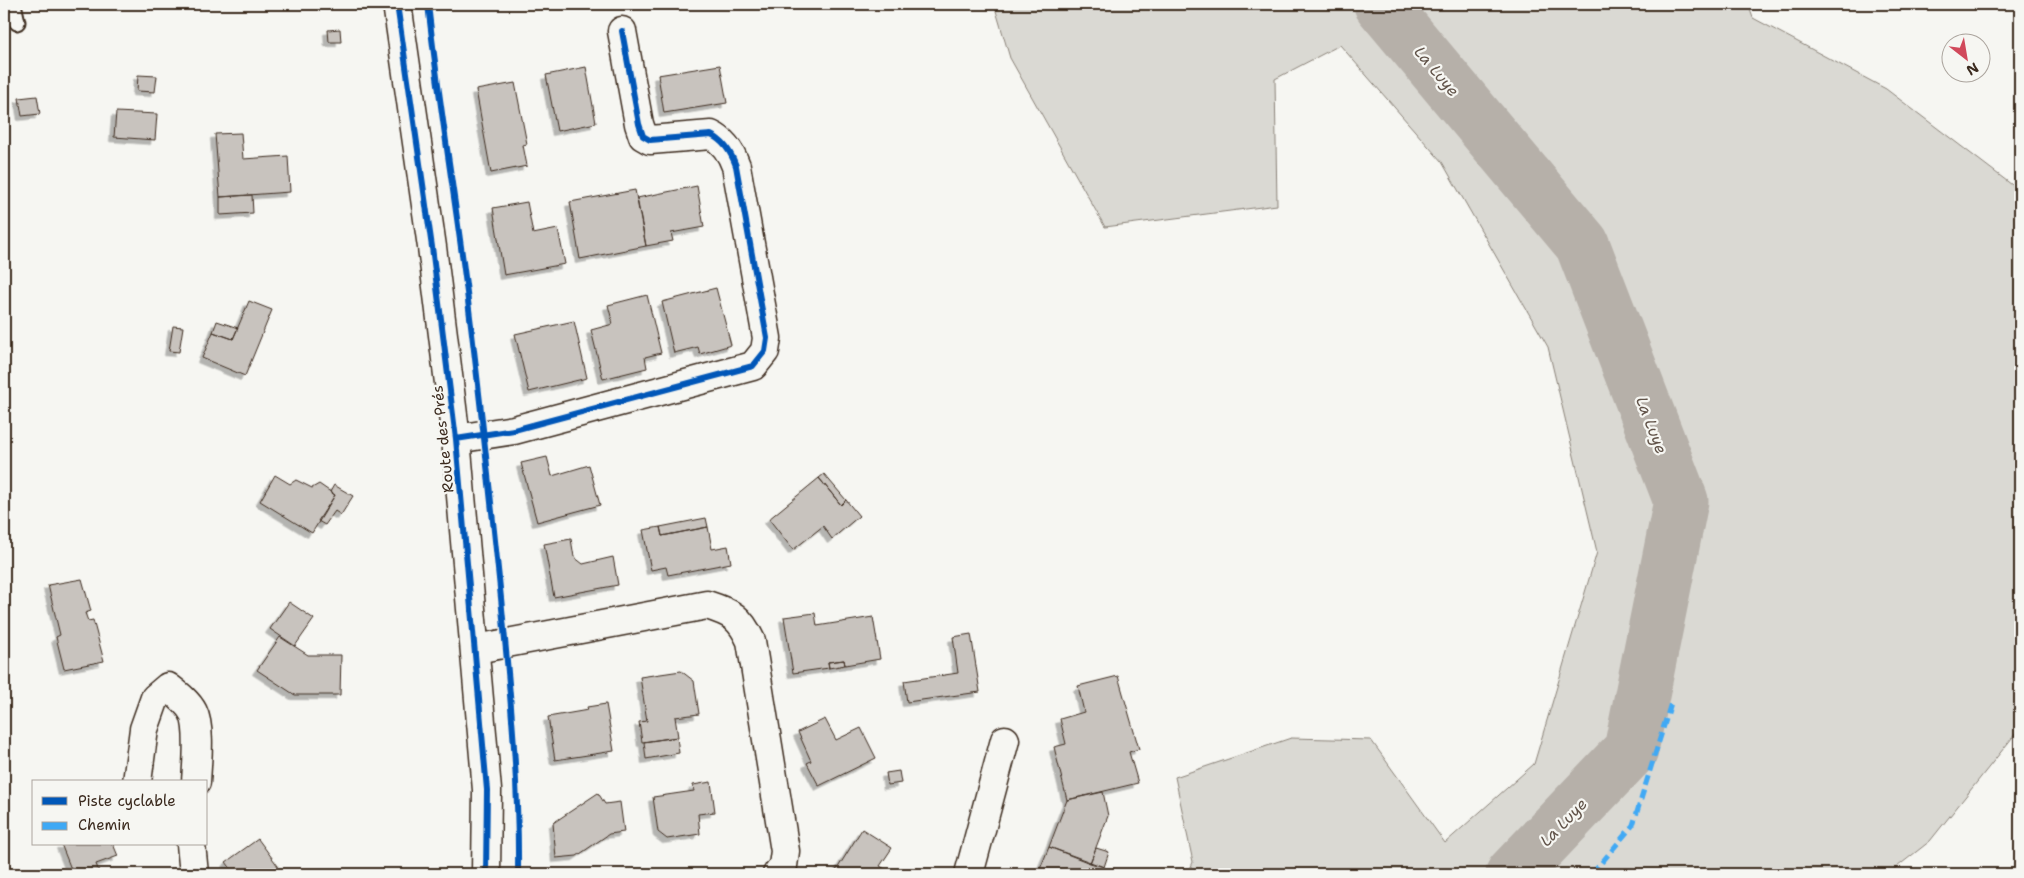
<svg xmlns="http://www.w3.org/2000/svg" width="2024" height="878" font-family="'Shantell Sans',sans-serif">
<defs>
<filter id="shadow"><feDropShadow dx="-4.5" dy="4.5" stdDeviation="0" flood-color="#0004"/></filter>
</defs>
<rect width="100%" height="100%" fill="#f6f6f2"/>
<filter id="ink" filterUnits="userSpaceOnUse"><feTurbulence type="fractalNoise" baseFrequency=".02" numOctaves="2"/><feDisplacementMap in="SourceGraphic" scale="10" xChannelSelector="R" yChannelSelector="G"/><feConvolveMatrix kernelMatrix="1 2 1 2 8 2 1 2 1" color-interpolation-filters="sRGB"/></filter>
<g filter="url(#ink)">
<path fill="#dad9d3" stroke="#8a8278" d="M994 4H1748L1753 18 1886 89 2020 191V728L1930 841 1888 874H1188L1193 862 1175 777 1291 738 1371 740 1445 843 1534 764 1597 552 1548 347 1442 162 1340 45 1275 79 1277 205 1105 227 1010 58Z"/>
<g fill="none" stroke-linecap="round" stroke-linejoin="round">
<path stroke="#b6b0a9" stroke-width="55" d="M1381 4 1582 244 1681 501 1631 750 1513 874"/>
</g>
<path fill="#c8c3be" stroke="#3b2a1e" filter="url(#shadow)" d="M340 29 341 42H329L328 30Z
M720 65 727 103 664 113 658 75Z
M586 67 596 123 557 131 546 75Z
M138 75 157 76 155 92 137 91Z
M515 83 527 144 523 145 527 166 491 173 476 90Z
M37 96 40 114 22 116 19 98Z
M116 112 157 114 155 140 114 137Z
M241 133 243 159 288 156 290 192 220 197 215 134Z
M697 186 704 227 671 233 673 241 646 246 637 198Z
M635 190 646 246 580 259 570 202Z
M252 195 253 213 220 215V197Z
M527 202 533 234 558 229 565 264 504 275 493 208Z
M716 288 731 345 700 354 698 347 674 353 662 302Z
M647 295 661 353 645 357 647 368 603 379 591 330 613 324 608 305Z
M249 301 272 310 245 376 202 358 213 332 233 339Z
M217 321 238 328 233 339 213 332Z
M574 321 587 378 529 392 515 334Z
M173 326 183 327 179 352 169 351Z
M547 457 552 476 589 465 600 505 537 522 521 463Z
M824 474 846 500 841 505 819 478Z
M275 475 290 484 296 480 312 488 319 484 335 495 312 533 260 501Z
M819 478 841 505 846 500 859 516 832 539 823 526 793 550 769 519Z
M334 485 353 496 341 515 335 511 325 525 318 521 335 495 330 492Z
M706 518 708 527 662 536 660 527Z
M660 527 662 536 708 527 712 549 728 546 731 563 668 575 666 567 651 570 643 530Z
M571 539 574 557 583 564 613 557 618 585 554 597 544 544Z
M82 579 91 611 85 613 88 621 93 620 104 661 64 669 56 637 60 635 48 585Z
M289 602 314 619 295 646 270 629Z
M815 613 817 626 873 617 880 659 845 665 844 660 828 662 829 668 793 673 784 617Z
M971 634 980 692 907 702 904 681 958 673 953 637Z
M280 637 308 655H341L340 695H295L257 670Z
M844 660 845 665 829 668 828 662Z
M681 671 694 681 699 714 675 717 678 737 642 742 639 722 647 721 640 677Z
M1118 676 1139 749 1129 752 1138 783 1067 800 1054 747 1066 744 1060 719 1084 712 1078 686Z
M606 704 614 751 555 760 548 717 588 710 587 707Z
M825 719 836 740 861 728 876 758 819 786 807 763 811 761 798 732Z
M677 737 679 753 646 759 644 742Z
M899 771 901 783 888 785 886 773Z
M711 782 715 812 698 814 700 834 667 839 658 832 653 797 694 791 693 785Z
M1103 792 1108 816 1090 863 1049 847 1067 800Z
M598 793 605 804 620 802 624 832 609 834 577 856 556 858 553 823Z
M862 829 892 848 880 866 893 874H834Z
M258 839 278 866 272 870 275 874H235L226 862Z
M61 844H113L118 856 96 864 99 872 93 874H73Z
M1049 847 1104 867 1101 874H1038Z
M1096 848 1109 852 1104 867 1090 863Z"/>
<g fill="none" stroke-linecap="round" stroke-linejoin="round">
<defs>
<path id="service" d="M13 4 17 22"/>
<path id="minor" d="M456 439 514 430 753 366 765 351 767 338 736 166C731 152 724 141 711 135L650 140 643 136 639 124 622 31
M476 649 707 605C732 613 740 617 751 641L785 851 783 866 777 874
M137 782 144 729 155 698 168 687C177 694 188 702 193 712 201 728 197 763 196 782
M191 844 194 874
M969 874 1005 740"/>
<path id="tertiary" d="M397 4 432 247 456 439 487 790 486 874"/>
</defs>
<use href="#service" stroke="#3b2a1e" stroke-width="19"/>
<use href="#minor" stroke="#3b2a1e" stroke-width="31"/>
<use href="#tertiary" stroke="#3b2a1e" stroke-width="31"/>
<use href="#service" stroke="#f6f6f2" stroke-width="15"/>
<use href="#minor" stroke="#f6f6f2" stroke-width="28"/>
<use href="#tertiary" stroke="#f6f6f2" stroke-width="28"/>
<path stroke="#3fa9f5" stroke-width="5" stroke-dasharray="10 5" stroke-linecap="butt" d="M1592 874 1633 825 1671 703"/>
<defs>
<path id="cycleway" d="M397 4 432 247 456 439 487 790 486 874
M428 4C439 106 457 207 469 309 481 405 491 501 501 598 510 690 519 782 518 874
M456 439 514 430 753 366 765 351 767 338 736 166C731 152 724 141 711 135L650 140 643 136 639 124 622 31"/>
</defs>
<use href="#cycleway" stroke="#f6f6f2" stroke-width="9"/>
<use href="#cycleway" stroke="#0057b8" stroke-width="6"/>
</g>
</g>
<g text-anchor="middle" stroke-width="4.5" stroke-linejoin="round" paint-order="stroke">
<g font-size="15" fill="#3b2a1e" stroke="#f6f6f2">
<text transform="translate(443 439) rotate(-96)" y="5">Route des Prés</text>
</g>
<g font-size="16" font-style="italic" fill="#605248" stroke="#f6f6f2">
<text transform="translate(1437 71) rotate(50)" y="6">La Luye</text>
<text transform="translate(1652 425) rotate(69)" y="6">La Luye</text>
<text transform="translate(1563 822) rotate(-46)" y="6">La Luye</text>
</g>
</g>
<rect width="2024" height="878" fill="none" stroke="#f6f6f2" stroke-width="20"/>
<rect x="10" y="10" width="2004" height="858" fill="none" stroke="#3b2a1e" stroke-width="2" filter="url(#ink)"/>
<rect x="32" y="780" width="175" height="65" fill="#f6f6f2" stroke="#aba49d"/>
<rect x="42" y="797" width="25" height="8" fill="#0057b8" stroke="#aba49d"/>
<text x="78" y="806" font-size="15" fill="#3b2a1e">Piste cyclable</text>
<rect x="42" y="822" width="25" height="8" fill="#3fa9f5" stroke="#aba49d"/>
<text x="78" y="830" font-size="15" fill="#3b2a1e">Chemin</text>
<g transform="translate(1966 58) rotate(149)"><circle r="24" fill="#f6f6f2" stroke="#aba49d"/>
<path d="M0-4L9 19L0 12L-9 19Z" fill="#d1495b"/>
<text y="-8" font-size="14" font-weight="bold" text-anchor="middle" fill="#3b2a1e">N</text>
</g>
</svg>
